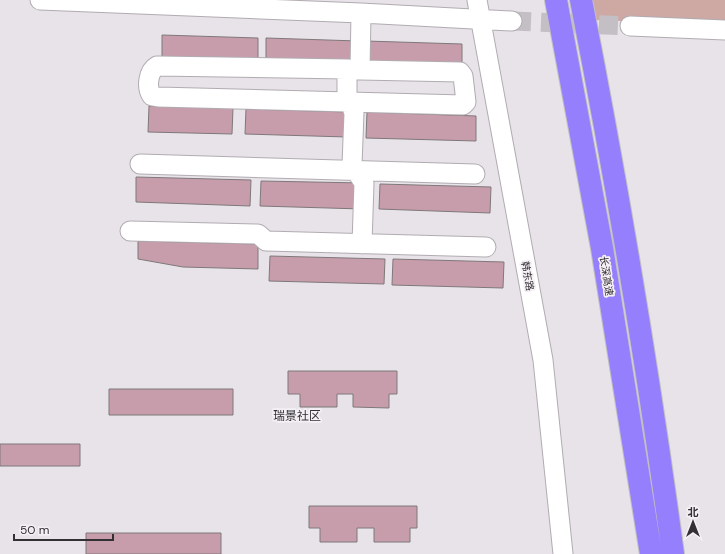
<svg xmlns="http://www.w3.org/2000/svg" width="725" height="554" font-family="'DM Sans','Noto Sans SC',sans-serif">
<rect width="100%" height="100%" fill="#e7e3e8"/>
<path fill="#cea9a3" d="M590 0H725V25L594 20Z"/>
<path fill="#c79dac" stroke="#7f787a" d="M162 35 258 38V63L162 60Z
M266 38 358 41 357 66 266 63Z
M366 41 462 44V69L366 66Z
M149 106 233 108 232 134 148 132Z
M246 109 348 112 347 137 245 134Z
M367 112 476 116V141L366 138Z
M136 177 251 180 250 206 136 202Z
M261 181 363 183 362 209 260 206Z
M380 184 491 187 490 213 379 209Z
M138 241 258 244V269L183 267 138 259Z
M270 256 385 259 384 284 269 281Z
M393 259 504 262 503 288 392 285Z
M288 371H397V394H389V408L353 407V394H337V407H300V394H288Z
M109 389H233V415H109Z
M0 444H80V466H0Z
M309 506H417V528H410V542H374V528H357V542H320V528H309Z
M86 533H221V554H86Z"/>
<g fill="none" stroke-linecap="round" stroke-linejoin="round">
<path stroke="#c3bfc4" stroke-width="19" stroke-dasharray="19 10" stroke-linecap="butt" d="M512 21 630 26"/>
<defs>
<path id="minor" d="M40 0 361 13 512 21
M477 0 543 360 563 554
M361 13 360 70 347 69V94L354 113 352 165 364 183 362 244
M630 26 725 30
M347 69 157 66C148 71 146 88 152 96L158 97 463 105 466 102 463 76 460 72 360 70
M140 164 475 174
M130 231 258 234 266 241 486 247"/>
<path id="highway" d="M556 0 602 248 651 554
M581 0C617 184 648 368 673 554"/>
</defs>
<use href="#minor" stroke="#b1acb1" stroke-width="21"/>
<use href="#highway" stroke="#c2c1c2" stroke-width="24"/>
<use href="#minor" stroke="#fff" stroke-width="19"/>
<use href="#highway" stroke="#967ffc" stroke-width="22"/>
</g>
<g text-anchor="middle" stroke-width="3.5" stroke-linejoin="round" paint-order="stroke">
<g font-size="10" fill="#323032" stroke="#f5f0f5">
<text transform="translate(528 276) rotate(80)" y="4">韩东路</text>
<text transform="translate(607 276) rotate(81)" y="4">长深高速</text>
</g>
<g font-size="12" fill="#323032" stroke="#f5f0f5">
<text x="297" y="420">瑞景社区</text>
</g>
</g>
<g transform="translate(693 522)" stroke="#f5f0f5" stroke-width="3" paint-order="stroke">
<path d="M0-3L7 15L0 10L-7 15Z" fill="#323032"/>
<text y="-6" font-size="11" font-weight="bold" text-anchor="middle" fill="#323032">北</text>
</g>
<path d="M14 534v6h99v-6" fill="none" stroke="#323032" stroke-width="2"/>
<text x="20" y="534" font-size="12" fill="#323032" stroke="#f5f0f5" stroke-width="3" paint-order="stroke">50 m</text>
</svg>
